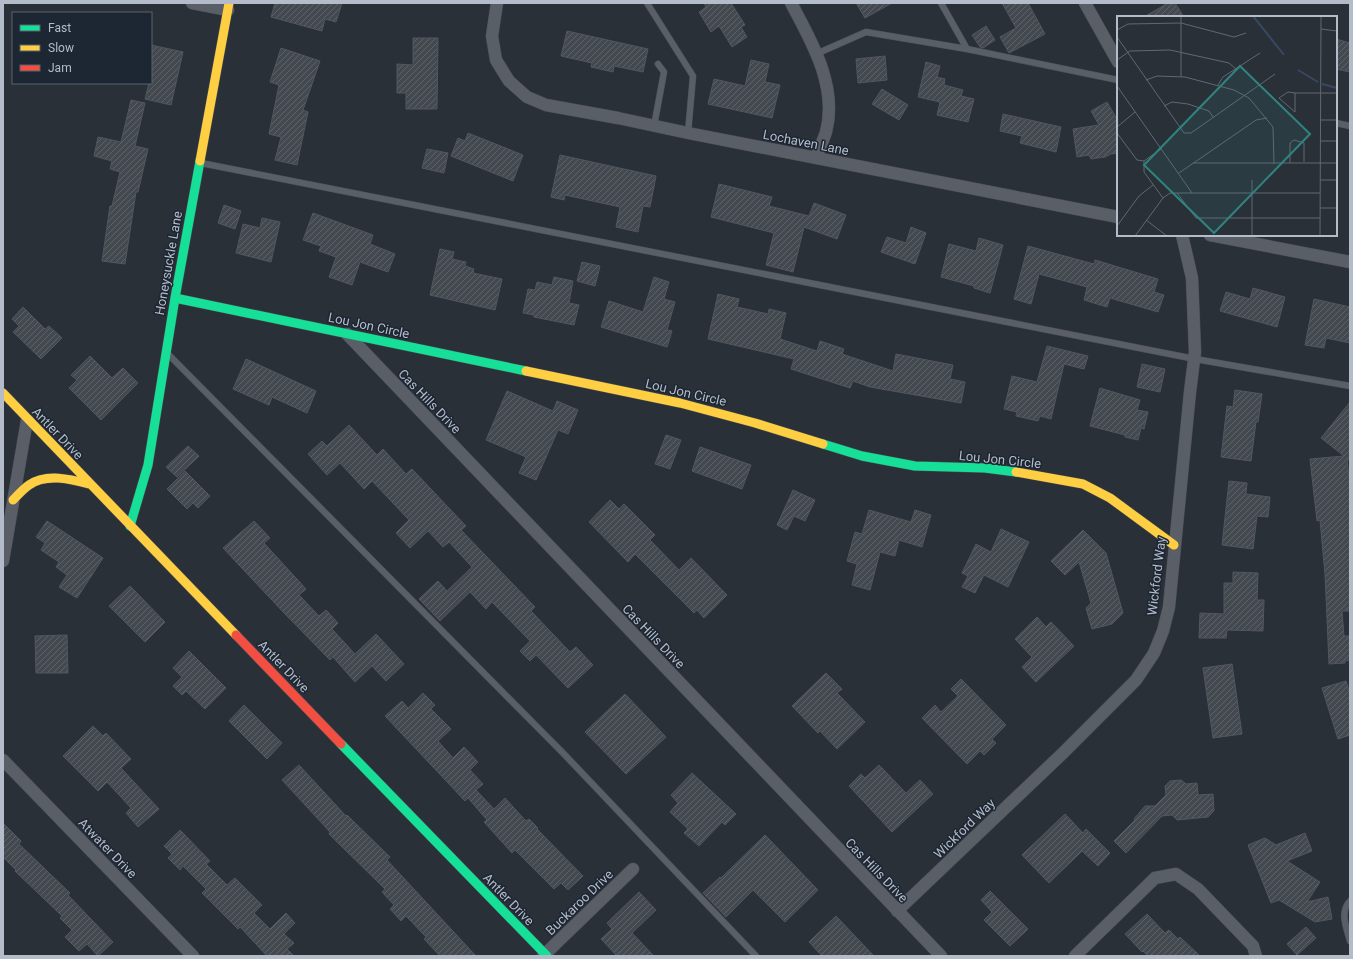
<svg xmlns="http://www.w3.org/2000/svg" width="1353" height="959" font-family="Roboto,sans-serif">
<defs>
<pattern id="building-hatch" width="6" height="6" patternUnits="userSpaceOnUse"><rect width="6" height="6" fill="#444950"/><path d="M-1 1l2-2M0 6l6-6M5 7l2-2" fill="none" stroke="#5d6168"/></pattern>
</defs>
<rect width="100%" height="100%" fill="#2a3038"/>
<path fill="url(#building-hatch)" stroke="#52575f" d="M275 3H342L336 22 325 19 322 31 271 17Z
M704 3H731L745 25 741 27 747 37 732 47 719 26 711 32 699 12 706 7Z
M856 3H892L865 18Z
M1002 3H1028L1045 34 1009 53 1000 37 1016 28Z
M1168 3H1175L1184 17H1144Z
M986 26 995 40 983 48 980 47 972 35Z
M567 31 648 49 643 72 614 66 613 72 591 67 592 63 561 56Z
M413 38H438L437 109H406V93H397V64L413 65Z
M1336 39 1350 43V72L1336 69Z
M151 45 183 52 171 105 145 99 149 83H151Z
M281 48 320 61 303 110 308 112 297 165 275 160 281 137 269 134 279 85 270 82Z
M885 56 887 80 858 83 856 59Z
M751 60 769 64 765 82 780 85 772 118 708 104 714 79 745 86Z
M926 62 940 66 937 77 945 79 944 85 963 90 961 96 974 99 968 122 937 115 940 102 918 97Z
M882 89 908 105 899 120 872 104Z
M131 100 145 103 135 146 148 149 138 192H136L125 264 102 261 110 206H112L120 172 110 169 112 161 94 156 98 137 121 142Z
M1107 102 1118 121V153L1111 154 1105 157 1091 159 1089 155 1077 157 1073 129 1099 125 1091 111Z
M1003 114 1061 127 1056 152 1020 143 1022 136 1000 131Z
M468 133 523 155 513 181 451 156 458 138 465 141Z
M427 149 448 153 444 173 422 168Z
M560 155 656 176 650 207 643 206 638 232 616 227 620 207 565 195 564 200 551 197Z
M719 184 772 197 769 206 809 216 814 203 846 215 837 239 804 227 793 272 766 265 774 233 711 217Z
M224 205 241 211 235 229 218 223Z
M313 213 373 235 370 244 395 254 388 272 360 262 352 285 329 277 336 257 319 251 321 246 303 240Z
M262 218 280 222 271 262 236 253 243 224 260 228Z
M911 227 926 233 915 264 881 252 887 237 906 243Z
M979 238 1003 245 990 293 974 288V286L941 277 949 244 976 251Z
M1028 246 1094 264 1095 260 1158 279 1154 292 1164 295 1158 312 1110 298 1107 307 1084 300 1087 287 1039 274 1031 304 1014 299Z
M440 249 454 252 452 259 466 262 465 266 474 269 473 273 502 279 495 310 430 295Z
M582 262 600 266 595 286 577 281Z
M554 277 573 281 569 303 579 305 574 325 534 317V315L523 313 528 289 535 290 537 282 552 285Z
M654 277 669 282 664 299 675 302 667 330 672 331 667 347 601 327 609 301 643 312Z
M1253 288 1285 297 1277 327 1220 311 1226 292 1250 299Z
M718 294 739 299 737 307 768 314 769 309 786 313 780 339 817 351 820 341 844 349 842 354 893 371 896 354 953 365 950 379 965 382 961 403 870 387 853 381 850 388 791 369 794 359 708 339Z
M1314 299 1350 307V343L1326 338 1324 348 1305 345Z
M23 307 45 329 49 326 62 338 41 359 13 332 19 326 12 319Z
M1047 346 1088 356 1084 369 1064 364 1051 419 1040 416 1038 421 1016 416 1017 412 1004 409 1012 376 1037 382Z
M90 356 112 378 123 368 138 383 101 420 69 388 77 380 71 375Z
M246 359 316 391 307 413 272 397 269 405 233 389Z
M1142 364 1165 369 1160 392 1137 387Z
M1100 388 1140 400 1137 410 1148 412 1144 429 1141 428 1138 440 1125 437V435L1090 426Z
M1235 390 1262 394 1258 422H1256L1251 461 1221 457 1227 406 1233 407Z
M507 391 553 411 557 401 578 410 568 434 558 430 536 480 519 473 526 457 486 440Z
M1350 402V461L1347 459 1350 486V611H1342L1344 636H1350V660L1345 661V663L1329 664 1325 574 1320 520 1317 521 1310 459 1344 456 1321 438Z
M349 425 377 455 383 449 406 474 412 469 466 526 461 530 535 607 531 611 570 652 576 647 593 665 568 688 536 655 530 661 520 651 530 641 492 602 486 609 470 592 440 621 419 599 438 581 447 591 472 567 449 542 443 547 428 531 410 548 396 533 409 520 372 481 364 489 340 463 327 475 308 454 322 441 327 446Z
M666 435 681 440 670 469 655 464Z
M188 446 199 456 177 477 166 467Z
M700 447 751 465 742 489 692 471Z
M185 471 210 496 198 508 193 503 187 509 167 489Z
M1229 481 1247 483 1246 494 1270 497 1268 517 1257 516 1253 549 1222 545Z
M793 490 815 500 805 521 794 516 787 530 777 525Z
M610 500 619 509 624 504 655 535 650 540 679 570 691 558 727 595 704 618 697 610 694 613 635 554 628 562 589 522Z
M869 510 911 522 915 510 931 515 922 547 899 540 895 556 880 552 870 590 852 585 857 564 847 561 855 532 862 534Z
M47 521 103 558 77 598 59 587 67 575 56 567 59 562 41 550 45 543 36 537Z
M254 521 270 538 264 543 306 589 299 595 319 616 326 610 338 623 332 629 355 654 376 634 404 664 386 681 372 666 355 682 333 657 330 660 285 614 223 548Z
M1001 529 1029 542 1008 587 984 575 975 593 962 587 968 576 962 573 976 544 991 552Z
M1083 530 1106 553 1123 613 1112 624 1092 629 1086 608 1091 603 1079 562 1065 575 1051 561Z
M1233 572 1258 573 1257 600H1264L1263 631 1227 630 1226 638H1199L1200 613 1224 614V583H1233Z
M130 586 165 622 145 642 109 606Z
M1037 617 1046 627 1051 622 1074 646 1036 682 1022 667 1032 657 1015 639Z
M67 635 68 673H36L35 636Z
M189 651 226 688 205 709 186 691 182 695 173 686 182 677 173 668Z
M1232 664 1242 734 1213 738 1203 668Z
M826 673 842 689 837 693 865 722 837 749 820 731 818 733 792 706Z
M961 679 1006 725 992 739 996 743 984 755 980 751 967 764 922 718 935 705 941 712 958 696 951 689Z
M1346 681 1350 693V735L1338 739 1322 688Z
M423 693 435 705 431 709 451 729 438 741 453 758 464 747 478 762 470 770 483 784 476 790 494 809 505 798 526 821 529 819 538 828 537 829 583 876 568 890 561 883 554 889 515 850 512 853 484 822 487 820 468 798 465 801 385 716 402 701 408 708Z
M625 694 666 737 626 774 585 732Z
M244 705 282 743 267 759 229 721Z
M93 726 103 736 106 733 131 759 121 768 159 809 138 827 126 813 131 808 107 782 98 791 63 756Z
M299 765 346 816 347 815 390 857 387 860 476 956H440L424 939 426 937 406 916 401 921 390 909 394 905 382 892 385 889 329 834 330 832 282 780Z
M879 765 906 793 920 780 933 794 892 832 849 786 861 774 865 778Z
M692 773 736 814 725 825 722 822 699 846 684 833 688 829 670 812 678 803 671 795Z
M1181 780 1186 784 1197 783 1198 795 1213 794 1214 811 1208 817 1177 820 1172 815 1162 816 1126 853 1114 841 1135 820 1134 819 1145 806H1155L1166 795 1165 786 1170 781Z
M1065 814 1083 833 1086 829 1110 853 1098 866 1082 851 1049 883 1022 855Z
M3 823 21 841 19 844 70 893 68 895 113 942 98 956 87 944 79 951 65 937 72 930 60 918 62 916 15 871 16 870 3 857Z
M180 830 210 861 206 864 227 885 235 878 262 905 254 913 270 929 286 913 295 923 284 934 294 943 287 949 294 956H267L240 927 238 929 202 893 206 889 183 866 180 870 168 858 172 854 164 846Z
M1305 833 1312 851 1287 861 1320 882 1307 902 1328 897 1332 919 1315 922 1279 900 1271 903 1248 845 1265 838 1276 845Z
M765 835 818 890 785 922 753 890 726 917 703 893 720 877 721 878Z
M990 891 1028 929 1010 946 984 920 992 912 981 900Z
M639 892 656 910 632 933 654 956H617L601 939 612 929 607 923Z
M1147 914 1165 933 1169 930 1178 939 1180 937 1200 956H1148L1143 951 1142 952 1125 934Z
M836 916 874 956H822L809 942Z
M1306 927 1316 938 1297 955 1287 944Z"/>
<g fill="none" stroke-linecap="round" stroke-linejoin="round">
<defs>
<path id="lane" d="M647 3 693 76 688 133
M941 3 967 49
M816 54 866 32 967 49 1118 80
M1336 123 1350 126
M654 126 664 72 658 64
M201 163 1195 359 1350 386
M168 354 563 753 756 956
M1350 901C1339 912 1347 929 1350 941"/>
<path id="street" d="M192 3 228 10
M497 3 492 36 496 60 509 81 527 97 546 105 618 118 688 133 1118 217
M791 3C812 42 838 87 826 132 823 141 819 149 816 158
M1085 3 1118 62
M1210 235 1350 262
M347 334 941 956
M3 561 27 420
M3 760 193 956
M897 911 1063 753 1136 680 1154 653 1163 631 1169 607 1190 392 1195 352 1192 278 1182 235
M543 956 633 869
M1075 956 1155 878 1176 874 1198 889 1253 946 1256 956"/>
<path id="fast" d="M175 298 526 371
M823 444 862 456 915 466 985 468 1016 472
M130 526 148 465 175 298 200 161
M341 744 547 956"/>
<path id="slow" d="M200 161 229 3
M526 371 680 403 755 423 823 444
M3 393 236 635
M1016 472 1083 484 1110 498 1174 545
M13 500C18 495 23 489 29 485 46 473 70 479 89 484"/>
<path id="jam" d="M236 635 341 744"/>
</defs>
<use href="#lane" stroke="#484c53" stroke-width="7"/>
<use href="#street" stroke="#484c53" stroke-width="13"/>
<use href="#fast" stroke="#484c53" stroke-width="10"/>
<use href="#slow" stroke="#484c53" stroke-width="10"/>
<use href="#jam" stroke="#484c53" stroke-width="10"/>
<use href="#lane" stroke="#5a5e66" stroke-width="6"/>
<use href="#street" stroke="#5a5e66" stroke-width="12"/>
<use href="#fast" stroke="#16e098" stroke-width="9"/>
<use href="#slow" stroke="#ffcf43" stroke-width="9"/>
<use href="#jam" stroke="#f24e42" stroke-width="9"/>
</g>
<g text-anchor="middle" stroke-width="3" stroke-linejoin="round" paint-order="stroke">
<g font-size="13" fill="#b4bcc9" stroke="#1d2633">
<text transform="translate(806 142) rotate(11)" y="5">Lochaven Lane</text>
<text transform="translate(168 263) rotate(-80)" y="5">Honeysuckle Lane</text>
<text transform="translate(369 325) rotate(12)" y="5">Lou Jon Circle</text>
<text transform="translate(686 392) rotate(13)" y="5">Lou Jon Circle</text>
<text transform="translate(430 401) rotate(46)" y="5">Cas Hills Drive</text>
<text transform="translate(58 433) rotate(46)" y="5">Antler Drive</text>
<text transform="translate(1000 459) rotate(6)" y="5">Lou Jon Circle</text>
<text transform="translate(1156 576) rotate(-83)" y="5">Wickford Way</text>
<text transform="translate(654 636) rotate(46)" y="5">Cas Hills Drive</text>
<text transform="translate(284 666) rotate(46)" y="5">Antler Drive</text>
<text transform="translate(964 828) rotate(-44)" y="5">Wickford Way</text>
<text transform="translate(108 848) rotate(46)" y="5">Atwater Drive</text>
<text transform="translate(877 870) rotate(46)" y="5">Cas Hills Drive</text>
<text transform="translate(509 899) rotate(46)" y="5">Antler Drive</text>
<text transform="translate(579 902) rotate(-44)" y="5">Buckaroo Drive</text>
</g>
</g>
<g transform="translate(1117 16)">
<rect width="220" height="220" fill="#2a3038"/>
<path fill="none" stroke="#384963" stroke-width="2" d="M136 0 167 39M181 54 201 66M205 68 220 72"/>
<path fill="none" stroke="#616872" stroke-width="1" d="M204 13 220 15M0 14 11 8 64 7 117 21 129 17M0 21 67 117H74L158 58M0 44 13 35 53 34 112 47 119 53M64 61V0M29 64 40 60 68 61 117 74 132 82 156 111 157 148M101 69 106 61 143 37M0 70 75 177M171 76 178 77V96L162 82ZM178 77H220M47 90 55 86 71 88 92 95 96 101M203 104H220M0 111 18 96M0 117 20 144 27 145 44 133M203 125H220M27 145V156L46 182M76 147H220M173 147V127L177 124 187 127V146M62 157 139 104 150 102M203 164H220M60 177 79 202H203M203 192H220M29 204 50 220M0 210 22 180 36 169M18 220 46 182 53 177H203M135 220V164M203 220 204 0"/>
<path fill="#308480" fill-opacity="0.15" stroke="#308480" stroke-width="2" d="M123 50 193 118 97 217 27 149Z"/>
<rect width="220" height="220" fill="none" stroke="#b4bcc9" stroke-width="2"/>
</g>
<rect width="1353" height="959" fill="none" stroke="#b4bcc9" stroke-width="8"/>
<rect x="12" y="12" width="140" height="72" fill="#1d2633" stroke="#59626f"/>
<rect x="20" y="25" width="20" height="6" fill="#16e098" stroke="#59626f"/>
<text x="48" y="32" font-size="12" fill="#b4bcc9">Fast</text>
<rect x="20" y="45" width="20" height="6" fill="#ffcf43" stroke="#59626f"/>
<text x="48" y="52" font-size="12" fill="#b4bcc9">Slow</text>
<rect x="20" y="65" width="20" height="6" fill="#f24e42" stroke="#59626f"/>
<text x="48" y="72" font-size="12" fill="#b4bcc9">Jam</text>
</svg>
